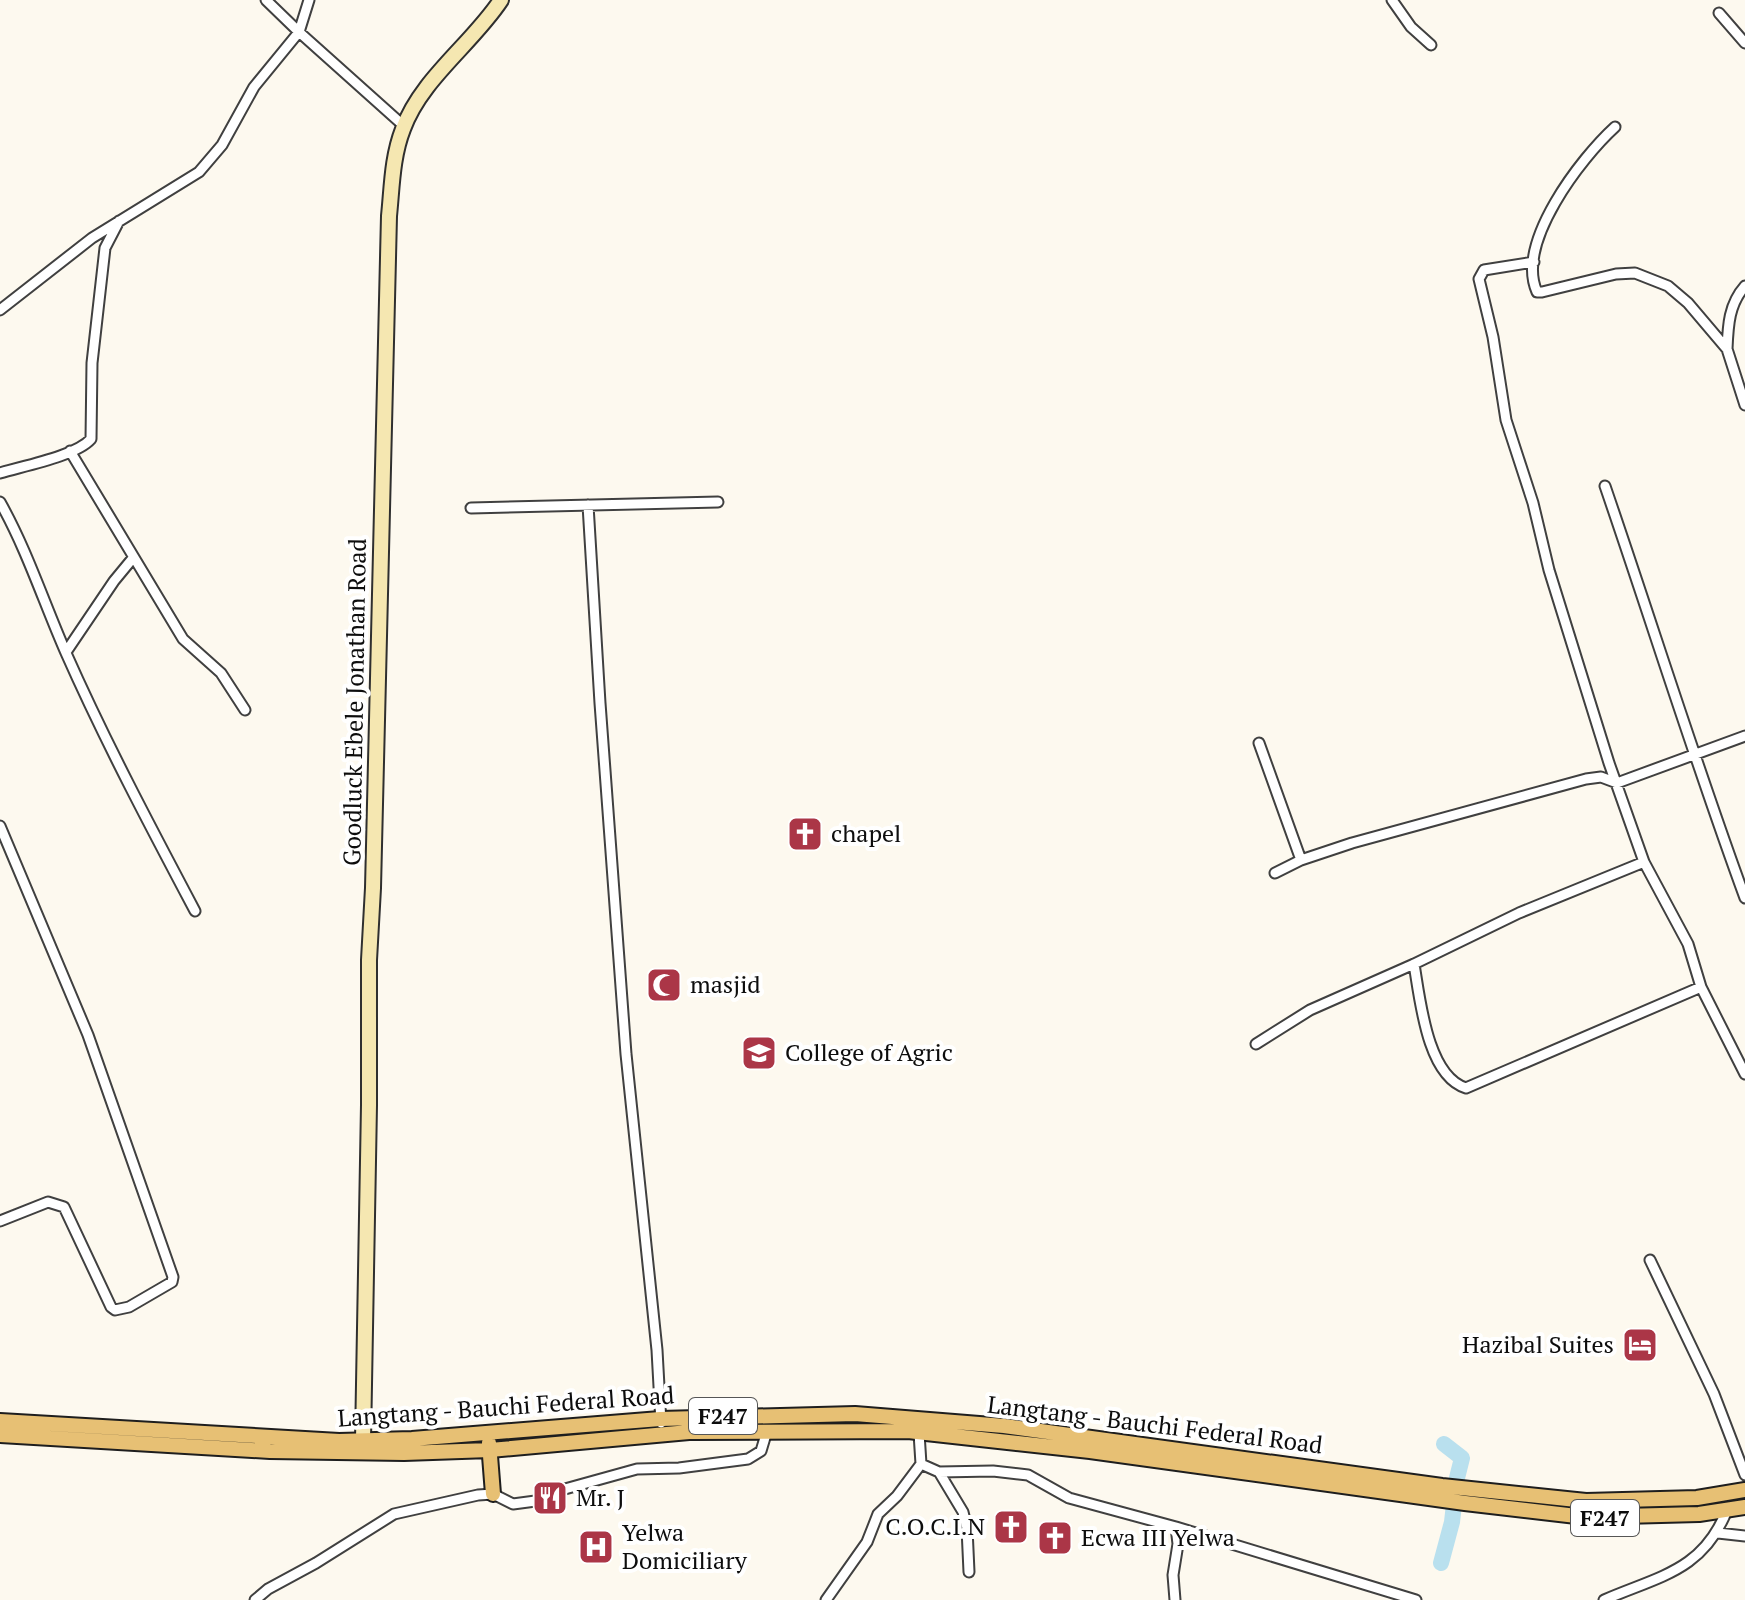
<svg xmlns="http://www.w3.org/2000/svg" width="1745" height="1600" font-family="'PT Serif',serif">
<rect width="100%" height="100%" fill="#fdf9ef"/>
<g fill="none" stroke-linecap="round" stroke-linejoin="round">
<path stroke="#b9e0ee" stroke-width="16" d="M1441 1563 1452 1522 1457 1478 1462 1458 1444 1444"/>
<defs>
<path id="street" d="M266 0 299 32 309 0
M1392 0 1411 27 1431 45
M1719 13 1745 43
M1615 127C1581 158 1515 243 1537 292H1542L1616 274 1635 273 1668 286 1688 303 1727 349 1745 405
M1534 262 1484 270 1479 279 1493 337 1506 420 1533 503 1549 570 1609 763 1644 862 1688 944 1701 987 1745 1074
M0 310 92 238 199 172 222 145 254 87 299 32 404 126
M1727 349C1728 325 1729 304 1745 286
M70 451 183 639 221 673 245 710
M0 473C23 466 76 456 91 439L92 363 105 248 119 221
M1605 486C1652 623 1695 762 1745 898
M0 502C27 550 44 603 66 653 105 741 150 826 195 911
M588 505 600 703 626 1054 657 1350 661 1423
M471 508 718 502
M66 652 114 581 133 558
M1259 743 1301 860
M0 826 88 1035 173 1277 172 1282 129 1307 115 1310 111 1307 64 1207 48 1202 0 1221
M1275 873 1301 860 1352 843 1586 779 1601 777 1617 783 1745 736
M1414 964C1420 999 1427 1076 1466 1088L1701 987
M1256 1044 1310 1010 1414 964 1519 913 1644 862
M1650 1260 1714 1394 1745 1475
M921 1464 939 1472 993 1471 1028 1475 1069 1498 1176 1527 1178 1544 1173 1575 1175 1600
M939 1472 963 1512 967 1528 969 1572
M1176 1527 1416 1600
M1718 1533 1745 1536
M255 1600 268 1589 316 1563 394 1514 478 1495 493 1494 513 1504 543 1500 554 1492 637 1469 679 1468 748 1459 761 1451 767 1431
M826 1600 867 1542 878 1514 897 1496 921 1464 919 1433
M1604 1600C1659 1576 1703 1571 1727 1510"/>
<path id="secondary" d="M363 1440 369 1105V960L373 888 389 216C392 187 392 157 403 129 421 79 472 44 501 0"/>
<path id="primary" d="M0 1421 339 1441 412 1439 660 1419 855 1414 1004 1426 1442 1486 1586 1501 1697 1498 1745 1490
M0 1435 270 1451 404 1453 490 1450 689 1432 908 1431 1090 1451 1465 1503 1585 1517 1699 1514 1745 1507
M489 1443 493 1494"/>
</defs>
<use href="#street" stroke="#404040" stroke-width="13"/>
<use href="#secondary" stroke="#2f2f2f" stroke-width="18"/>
<use href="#primary" stroke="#1e1e1e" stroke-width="18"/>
<use href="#street" stroke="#fff" stroke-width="9"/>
<use href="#secondary" stroke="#f5e7b1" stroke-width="14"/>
<use href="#primary" stroke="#e7c074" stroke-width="14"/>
</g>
<defs>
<symbol id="church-square" viewBox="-11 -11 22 22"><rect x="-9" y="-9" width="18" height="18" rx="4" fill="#ab3647" stroke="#fff"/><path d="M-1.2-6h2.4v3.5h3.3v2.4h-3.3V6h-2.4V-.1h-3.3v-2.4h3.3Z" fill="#fff"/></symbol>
<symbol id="mosque-square" viewBox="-11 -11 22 22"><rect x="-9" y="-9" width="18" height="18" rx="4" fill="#ab3647" stroke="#fff"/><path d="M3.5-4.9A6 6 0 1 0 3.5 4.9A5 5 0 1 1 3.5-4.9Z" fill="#fff"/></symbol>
<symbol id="university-square" viewBox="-11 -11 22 22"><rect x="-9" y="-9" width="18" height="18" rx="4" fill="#ab3647" stroke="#fff"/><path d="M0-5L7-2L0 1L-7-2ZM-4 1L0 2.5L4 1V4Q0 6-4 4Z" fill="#fff"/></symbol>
<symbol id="hotel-square" viewBox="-11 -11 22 22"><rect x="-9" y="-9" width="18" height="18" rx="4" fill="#ab3647" stroke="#fff"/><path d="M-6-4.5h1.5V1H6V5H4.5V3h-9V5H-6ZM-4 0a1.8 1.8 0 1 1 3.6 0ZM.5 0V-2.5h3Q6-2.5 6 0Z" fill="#fff"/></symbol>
<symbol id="restaurant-square" viewBox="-11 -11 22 22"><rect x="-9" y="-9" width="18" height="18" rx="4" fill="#ab3647" stroke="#fff"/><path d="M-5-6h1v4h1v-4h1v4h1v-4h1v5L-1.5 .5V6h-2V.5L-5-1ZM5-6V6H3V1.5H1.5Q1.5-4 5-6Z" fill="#fff"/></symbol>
<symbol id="hospital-square" viewBox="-11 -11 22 22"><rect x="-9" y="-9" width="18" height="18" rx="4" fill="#ab3647" stroke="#fff"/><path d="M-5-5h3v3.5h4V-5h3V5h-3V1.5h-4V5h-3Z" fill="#fff"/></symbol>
</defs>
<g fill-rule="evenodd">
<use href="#church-square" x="785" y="814" width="40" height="40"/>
<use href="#mosque-square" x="644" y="965" width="40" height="40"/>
<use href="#university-square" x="739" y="1033" width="40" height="40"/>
<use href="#hotel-square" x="1620" y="1325" width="40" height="40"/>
<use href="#restaurant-square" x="530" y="1478" width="40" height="40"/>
<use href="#church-square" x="991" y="1507" width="40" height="40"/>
<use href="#church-square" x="1035" y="1518" width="40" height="40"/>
<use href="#hospital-square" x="576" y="1527" width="40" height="40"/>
</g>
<g text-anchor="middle" stroke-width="8" stroke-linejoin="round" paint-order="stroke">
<g fill="#fff" stroke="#565656" stroke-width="2">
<rect x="689" y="1398" width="68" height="36" rx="6"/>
<rect x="1571" y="1500" width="68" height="36" rx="6"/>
</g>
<g font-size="22" font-weight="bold" fill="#0d0d0d">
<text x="723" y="1424">F247</text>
<text x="1605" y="1526">F247</text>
</g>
<g font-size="24" fill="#0d0d0d" stroke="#fff">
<text transform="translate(355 702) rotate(-89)" y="8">Goodluck Ebele Jonathan Road</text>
<text transform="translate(506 1407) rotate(-4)" y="8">Langtang - Bauchi Federal Road</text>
<text transform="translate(1155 1425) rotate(7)" y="8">Langtang - Bauchi Federal Road</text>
</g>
<g font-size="24" fill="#0d0d0d" stroke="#fff" text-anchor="start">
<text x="831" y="842">chapel</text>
<text x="690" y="993">masjid</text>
<text x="785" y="1061">College of Agric</text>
<text x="1614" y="1353" text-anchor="end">Hazibal Suites</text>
<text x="576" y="1506">Mr. J</text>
<text x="985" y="1535" text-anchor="end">C.O.C.I.N</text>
<text x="622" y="1541">Yelwa<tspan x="622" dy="28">Domiciliary</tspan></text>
<text x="1081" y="1546">Ecwa III Yelwa</text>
</g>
</g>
</svg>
